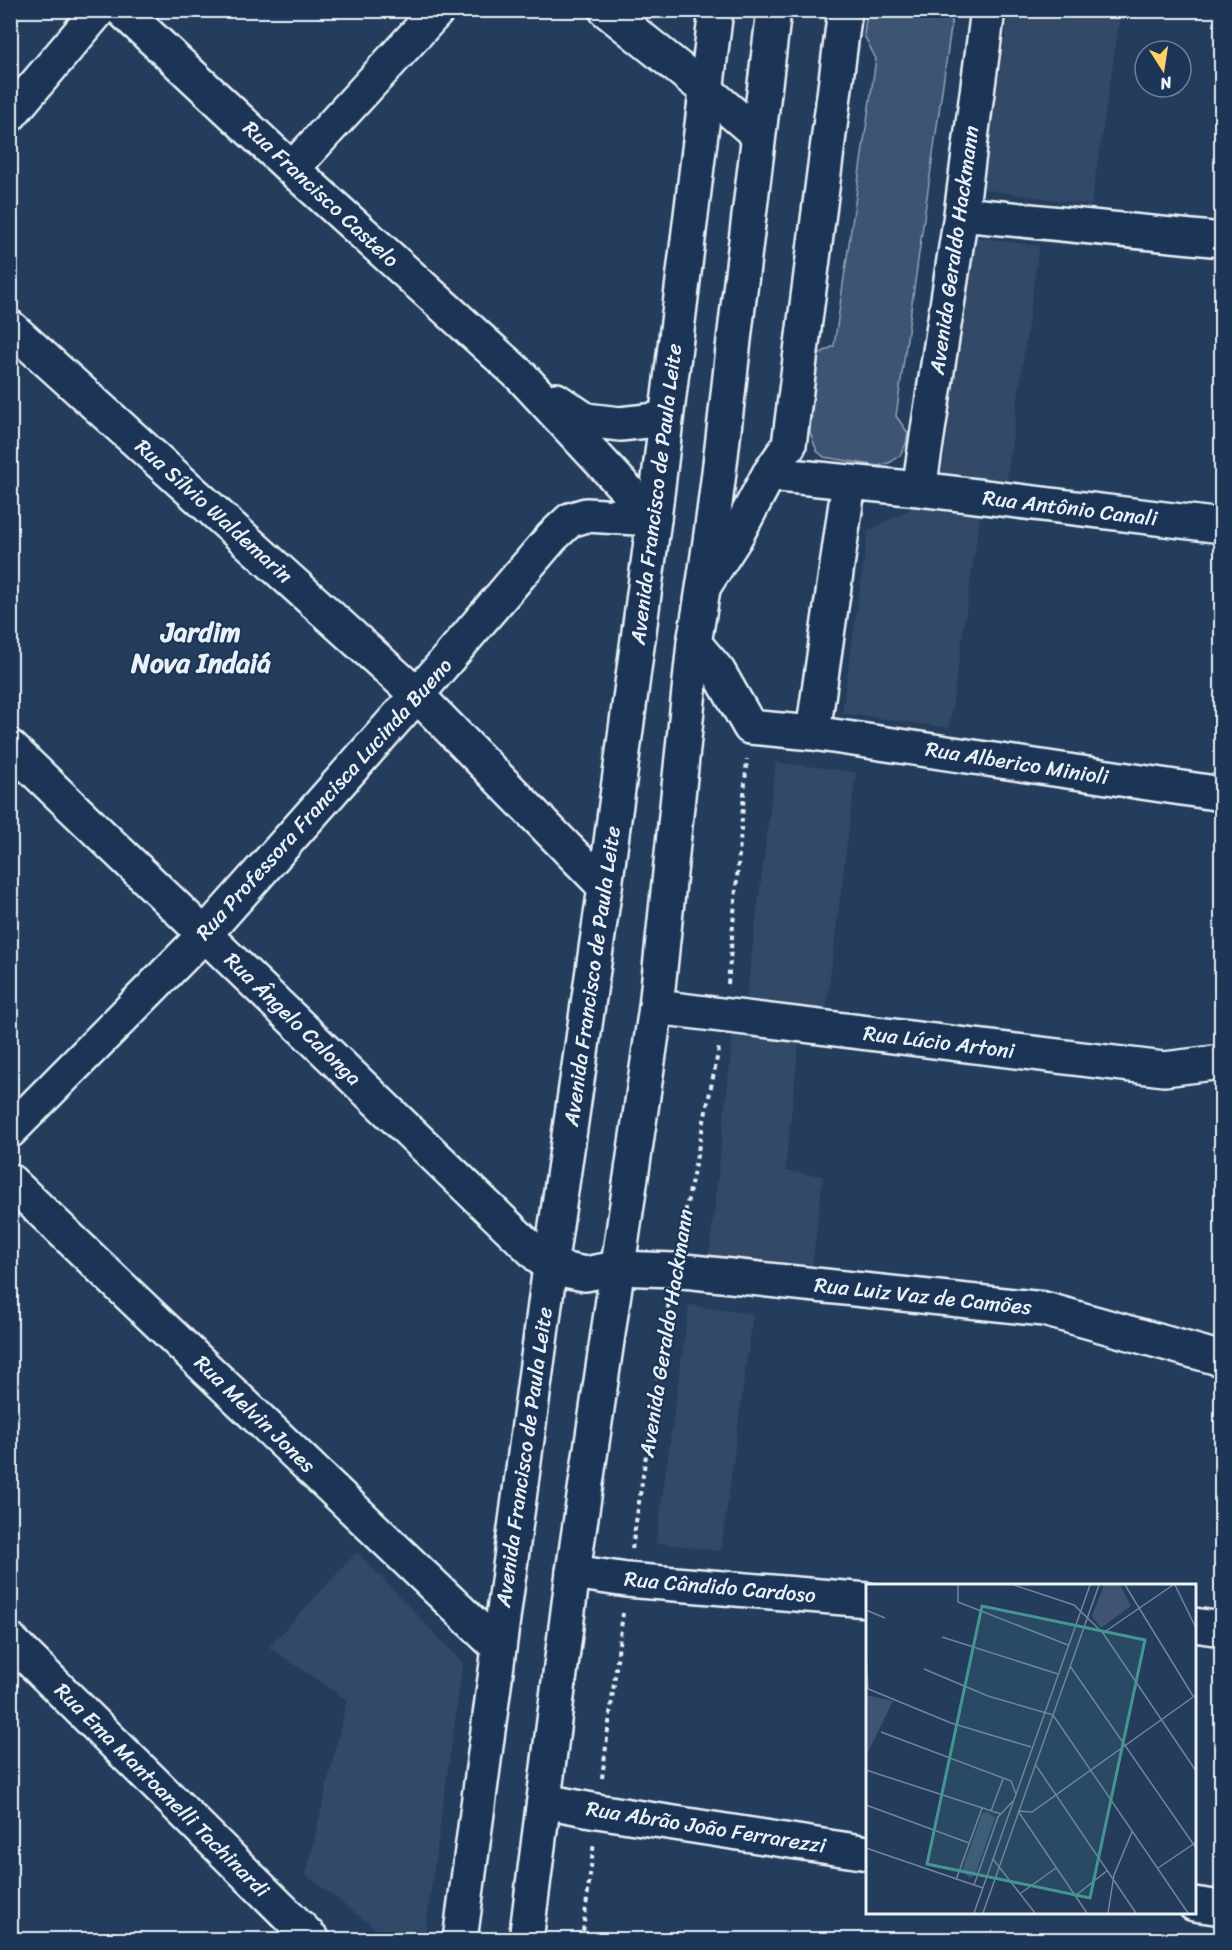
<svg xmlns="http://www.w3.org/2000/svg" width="1232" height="1950" font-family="Sriracha,sans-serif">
<rect width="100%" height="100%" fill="#253d5d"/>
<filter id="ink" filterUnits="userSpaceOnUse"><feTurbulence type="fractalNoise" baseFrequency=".0167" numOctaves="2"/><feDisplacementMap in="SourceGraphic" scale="12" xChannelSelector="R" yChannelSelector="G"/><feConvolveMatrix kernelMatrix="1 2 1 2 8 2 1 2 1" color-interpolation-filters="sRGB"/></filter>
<g filter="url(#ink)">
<path fill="#334a68" d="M1009 11H1121L1091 205 982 189Z
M974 237 1039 246 1006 484 942 475Z
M916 506 980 515 949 728 842 713 868 531Z
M776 762 856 772 826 1010 746 1000Z
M733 1036 799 1043 785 1171 823 1176 812 1268 709 1257Z
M689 1305 753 1314 721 1551 656 1543Z
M357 1552 463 1663 424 1939H389L306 1875 347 1700 269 1647Z"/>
<path fill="#3e5472" stroke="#93a2b5" stroke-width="1.5" d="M867 11H956L953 13 896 416 908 433 906 444 900 455 891 462 879 466 824 457 817 451 810 433 817 355 834 346 876 59 864 35Z"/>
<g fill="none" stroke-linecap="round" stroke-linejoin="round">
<defs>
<path id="minor" d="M122 10 292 169 522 377 654 519
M606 10 706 90 758 135
M10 115 99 10
M292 169 438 10
M961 214 1222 240
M10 327 417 695 605 887
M556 400 586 420 620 424 665 419
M769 474 919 489 1222 526
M919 489 961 214 988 10
M704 586 735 538 769 474 789 445 845 10
M694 643 718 671 750 727 813 733 1222 794
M813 733 849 482
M10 747 550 1267 585 1274 617 1268 674 1270 1044 1309 1222 1359
M656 1007 1164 1069 1222 1062
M10 1131 205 934 417 695 552 537 570 520 586 515 654 519
M10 1181 499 1648
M573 1572 627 1580 868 1600
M1194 1625 1222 1629
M10 1640 313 1940
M545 1801 597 1811 868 1853
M1194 1904 1222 1908"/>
<path id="primary" d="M460 1940 550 1267 605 887 654 519 716 10
M526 1940 573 1572 656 1007 694 643C712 542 723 441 734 340 747 230 760 120 774 10"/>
</defs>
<use href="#minor" stroke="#e8f1f8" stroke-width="38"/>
<use href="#primary" stroke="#e8f1f8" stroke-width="38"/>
<path stroke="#e8f1f8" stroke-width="4" stroke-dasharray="4.5 4.5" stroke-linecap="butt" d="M728 984 747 759
M680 1238 719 1048
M632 1549 669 1301
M602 1778 623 1613
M582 1940 594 1842"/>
<use href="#minor" stroke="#1d3557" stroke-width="33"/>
<use href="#primary" stroke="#1d3557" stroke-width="33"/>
</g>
</g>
<g text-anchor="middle" stroke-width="4.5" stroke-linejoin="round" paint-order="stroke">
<g font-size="21" fill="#e8f1f8" stroke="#1d3557">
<text transform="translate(321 194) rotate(43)" y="7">Rua Francisco Castelo</text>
<text transform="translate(954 250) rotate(-82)" y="7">Avenida Geraldo Hackmann</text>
<text transform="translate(656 494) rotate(-83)" y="7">Avenida Francisco de Paula Leite</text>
<text transform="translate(1070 508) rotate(7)" y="7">Rua Antônio Canali</text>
<text transform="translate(214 511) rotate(42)" y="7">Rua Sílvio Waldemarin</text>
<text transform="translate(1017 763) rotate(9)" y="7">Rua Alberico Minioli</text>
<text transform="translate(324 799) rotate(-48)" y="7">Rua Professora Francisca Lucinda Bueno</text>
<text transform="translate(592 976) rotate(-82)" y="7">Avenida Francisco de Paula Leite</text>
<text transform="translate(293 1019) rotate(44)" y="7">Rua Ângelo Calonga</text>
<text transform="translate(939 1042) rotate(7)" y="7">Rua Lúcio Artoni</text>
<text transform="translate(923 1296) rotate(6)" y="7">Rua Luiz Vaz de Camões</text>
<text transform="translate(666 1333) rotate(-81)" y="7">Avenida Geraldo Hackmann</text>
<text transform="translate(255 1414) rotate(44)" y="7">Rua Melvin Jones</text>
<text transform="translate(524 1457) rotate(-82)" y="7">Avenida Francisco de Paula Leite</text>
<text transform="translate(720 1587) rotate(5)" y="7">Rua Cândido Cardoso</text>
<text transform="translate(162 1790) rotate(45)" y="7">Rua Ema Mantoanelli Tachinardi</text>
<text transform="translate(706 1827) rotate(9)" y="7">Rua Abrão João Ferrarezzi</text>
</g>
<g font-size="27" font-weight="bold" fill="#e8f1f8" stroke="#1d3557">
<text x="201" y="641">Jardim<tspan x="201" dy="31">Nova Indaiá</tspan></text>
</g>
</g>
<g transform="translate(866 1584)">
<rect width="330" height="330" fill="#253d5d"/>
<path d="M238 1H254L265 22 235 44 226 32ZM0 111 27 117 0 172ZM121 228 129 234 109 291 104 294 96 287 116 230Z" fill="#3e5472"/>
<path fill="none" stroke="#73859b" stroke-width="1.5" d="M92 1V18L202 61M148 1 208 21 237 49 330 187M259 1 327 112M309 1 330 44M0 26 19 34M237 49 307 1M76 53 192 90M0 70 2 105M204 82 330 264M58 85 122 112 187 131 322 329M0 104 85 139 165 163M15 148 145 197 150 210M169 180 270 329M0 186 135 230M0 221 103 259M125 227 137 195M152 227 166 228 330 111M152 227 221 329M0 264 117 304M127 275 169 329M292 284 329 259M90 296 116 224M108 301 132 233 147 217M155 309 190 284M209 312 242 286M108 329 224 1M117 329 233 1M242 329 248 291 266 248"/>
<path fill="#459590" fill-opacity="0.15" stroke="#459590" stroke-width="3" d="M116 22 279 56 224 314 61 280Z"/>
<rect width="330" height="330" fill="none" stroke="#e8f1f8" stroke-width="3"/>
</g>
<rect width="1232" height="1950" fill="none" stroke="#1d3557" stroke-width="36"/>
<rect x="18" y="18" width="1196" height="1914" fill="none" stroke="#e8f1f8" stroke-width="2" filter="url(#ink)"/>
<g transform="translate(1163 69) rotate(168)"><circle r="28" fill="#1d3557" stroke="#6e8097" stroke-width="1.5"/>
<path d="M0-4.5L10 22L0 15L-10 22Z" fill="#ffd166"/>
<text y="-9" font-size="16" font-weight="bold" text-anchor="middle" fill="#e8f1f8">N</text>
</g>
</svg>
